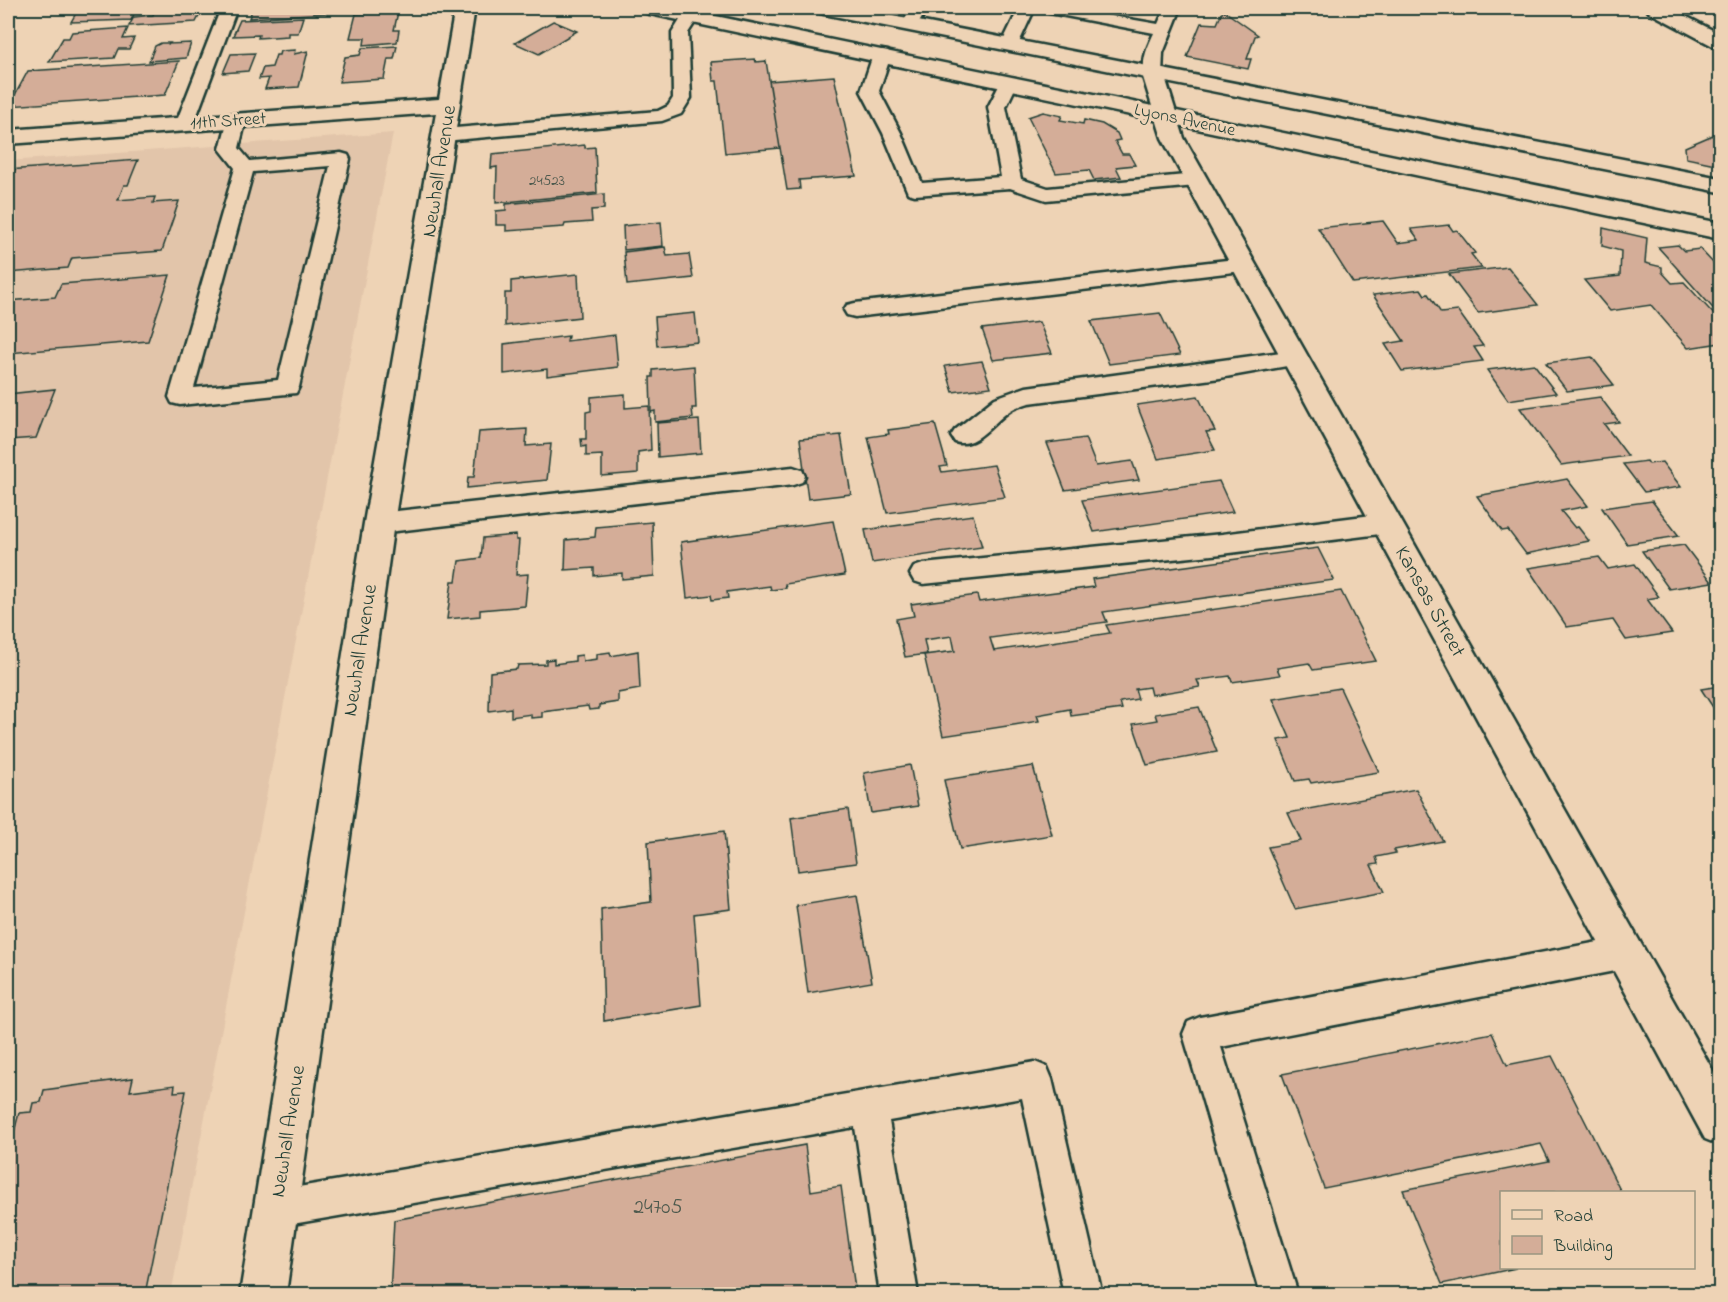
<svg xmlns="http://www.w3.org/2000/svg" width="1728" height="1302" font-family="'Indie Flower',sans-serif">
<rect width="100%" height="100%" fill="#eed3b5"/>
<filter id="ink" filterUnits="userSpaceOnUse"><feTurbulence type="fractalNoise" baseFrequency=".0167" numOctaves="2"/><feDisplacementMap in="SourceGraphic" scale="12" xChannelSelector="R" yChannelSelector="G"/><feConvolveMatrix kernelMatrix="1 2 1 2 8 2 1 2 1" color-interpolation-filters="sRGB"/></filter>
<g filter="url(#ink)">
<path fill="#e2c5aa" d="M393 133 171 1294H8V161Z"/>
<path fill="#d4ad98" stroke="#1f3d34" stroke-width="1.5" d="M79 8H137L131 20 71 22Z
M175 8H203L196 22 129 26 134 17 153 15 155 10Z
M253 8H359L358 11 249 18Z
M1223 10 1258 35 1255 36 1247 59H1251L1248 69 1187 57 1201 23 1217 24Z
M398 12 394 30H399L397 42 364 45 365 38H350L356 14Z
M303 17 298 33H288V36L258 38 259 35 233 36 240 20Z
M553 21 577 31 539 54 515 43Z
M128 28 123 39 134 38 129 49H118L114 58 49 62 63 38H69L72 32Z
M161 43H170L169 44 191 43 186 58 149 61 155 46Z
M397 46 394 59H388L384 79 339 82 345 57 360 55 362 48Z
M295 50 294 54 308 51 299 87 265 89 269 78 259 79 263 68 272 67 276 55H279L280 51Z
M255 53 248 71 223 73 231 54Z
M755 59 756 62 766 61 780 148 725 153 717 81H713L711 62Z
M179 61 165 95 9 106 28 71Z
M834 76 856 176 799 180 800 189 787 190 769 81Z
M1043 112 1062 116 1060 120 1083 124 1084 120 1102 124 1117 133 1120 140 1115 141 1122 154H1129L1135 165 1116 167 1121 177 1094 180 1089 170 1056 173 1028 117Z
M1720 132V165L1686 158 1685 147Z
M585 145V148L595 147 597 193 496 203 497 167 491 168 492 154Z
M138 160 128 185H124L118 200 155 197 153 203 179 201 162 251 72 258 68 268 8 273V170Z
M604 194V209L591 210 592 222 565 224 564 227 506 231V225H496V211L506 210V204Z
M1383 221 1398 243 1419 240 1411 229 1449 225 1453 231 1457 230 1475 253 1471 254 1482 268 1353 283 1318 228Z
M661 222 663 246 624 250 623 226Z
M1603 228 1647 238 1645 263 1662 267V272L1672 283 1684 282 1720 321V343L1688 348 1651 305 1610 311 1584 280 1620 276 1621 251 1602 246Z
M1678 245 1684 251 1700 249 1714 264 1720 263V316L1658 247Z
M665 247 667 256 689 254 693 278 627 285 624 252Z
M1508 267 1538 305 1478 313 1449 274Z
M578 274 580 317 505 326V293H511V281Z
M170 275 148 341 8 353V301L55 297 61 284Z
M1421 289 1425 295 1428 294 1441 313 1458 311 1483 346 1474 347 1483 361 1402 371 1385 344 1404 341 1373 295Z
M695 313 698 342 657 346 655 317Z
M1160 313 1180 355 1109 364 1091 321Z
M1039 322 1052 353 993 360 982 329Z
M615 335 618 367 547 376V369L504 374V344L568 336 567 341Z
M1592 357 1614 385 1567 391 1546 363Z
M982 361 991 387 953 392 945 366Z
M1534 364 1556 393 1508 400 1487 370Z
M694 366 696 408H692L693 418 655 422V411L651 412 650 377H653V370Z
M55 389 36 438 8 440V394Z
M625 394V408L649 406 651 450 638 452V473L602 476V455L586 456V446L582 447 581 439H586V412L591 411V397Z
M1198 396 1215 431 1206 432 1215 450 1158 459 1137 405Z
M1600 397 1619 422 1604 424 1628 456 1561 465 1520 408Z
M699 420 701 453 658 457 657 423Z
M935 424 947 466 940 467 942 472 994 465 1005 497 887 513 868 437 889 434 888 430Z
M527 429 526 446 551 444 547 480 467 488 468 477H474L479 432Z
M841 435 851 494 808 499 800 439Z
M1085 438 1096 466 1132 461 1139 480 1065 490 1047 443Z
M1647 461 1649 464 1662 462 1681 487 1644 492 1623 464Z
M1567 479 1588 506 1561 511 1575 528 1578 527 1589 541 1526 554 1508 530 1502 531 1477 496Z
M1219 481 1233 512 1094 532 1082 500Z
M1652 501 1679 536 1627 544 1602 508Z
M973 515 982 547 872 563 865 530Z
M833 521 845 575 785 584 786 588 771 590 770 586 727 592 728 598 712 600 711 595 687 598 681 542Z
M652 522 654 576 622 579V573L594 576V568L565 570 566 540 595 537 596 527Z
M516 535V540H519L516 575 528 574 525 606 480 610V616L447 619 452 581H456L459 561 481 558 483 538Z
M1684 545 1712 582 1669 589 1642 551Z
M1318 548 1334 580 1103 612 1107 622 990 638 994 651 1110 633 1106 625 1341 591 1376 661 1313 670 1309 663 1277 668 1280 675 1232 682 1230 676 1197 680 1200 687 1151 695 1149 687 1135 689 1138 699 1120 702 1122 709 1071 716 1070 709 1037 715 1039 721 943 736 924 655 955 651 952 636 924 640 927 654 905 657 896 619 914 616 911 604 977 595 979 602 1094 587 1092 579Z
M1599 557 1608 569 1635 564 1659 597 1647 599 1672 633 1626 640 1613 620 1567 627 1528 568Z
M638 651 640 689 618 693V702L599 705V709L589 710 588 706 542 712V717L531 718V714L511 717V708L489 711 490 672 517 669 518 665 546 664V660L554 659V664L575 661V656L582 655 583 661 597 659V654L610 652 611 656Z
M1720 686V718L1701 689Z
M1340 688 1379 772 1311 783 1309 779 1295 781 1278 740 1290 738 1273 699Z
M1199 707 1217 752 1147 765 1133 724 1157 720 1155 714Z
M910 765 918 806 871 813 864 773Z
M1033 766 1052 835 960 849 944 780Z
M1416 789 1443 841 1394 850 1396 853 1376 857 1378 864 1371 865 1384 892 1295 909 1268 847 1301 841 1288 813Z
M848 809 856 863 798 871 791 818Z
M724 831 731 909 694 914 701 1005 604 1021 601 909 651 902 648 842Z
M857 895 872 982 808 993 796 905Z
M1492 1033 1507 1065 1552 1056 1621 1192H1502V1268H1516L1442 1284 1403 1190 1549 1161 1541 1144 1324 1188 1282 1074Z
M133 1078 130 1091 175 1085 174 1092 186 1091 145 1294H8V1155L19 1113 31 1112 33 1103 41 1102 44 1090Z
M805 1145 811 1191 841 1186 855 1289 827 1294H390L394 1220Z"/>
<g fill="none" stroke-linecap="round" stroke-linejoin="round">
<defs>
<path id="lane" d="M221 8H237L194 123 191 127H179L176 123Z
M912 8H928L915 29H903L901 25Z
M1019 8H1066L1158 24 1165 8H1181L1163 53 1162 74 1159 78H1147C1139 64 1148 46 1154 33L1034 10 1016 49H1004L1001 45Z
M691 11 699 16 688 33 691 98 681 114 662 121 444 141 437 139 435 135 437 131 444 129 658 111 668 106 673 98 672 33 685 12Z
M882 50 888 51 891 55 879 91 901 133 922 183 1001 177 988 107 1003 78H1015L1018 82 1006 107 1021 179 1048 188 1196 174 1203 176 1206 180 1203 184 1196 186 1046 200 1010 188 915 195 908 193 883 133 861 91 873 55 876 51Z
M237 114 243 115 246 119 239 148 250 161 341 153 348 155 350 159 299 387 296 393 180 405 172 403 169 397 235 168 220 149 228 119 231 115ZM330 166 278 380 194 388 253 172Z
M1244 258 1251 260 1254 265 1251 270 855 317 847 315 844 310 847 305 855 303Z
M1296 350 1304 353 1307 358 1304 363 1220 378 1029 403C1023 405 1016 407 1011 410 993 421 977 449 955 442L951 436 955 430 995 398 1026 387Z
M793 467 802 470 805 476 802 482 793 485 379 533 370 530 367 523 370 516 379 513Z
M1388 513 1397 516 1400 523 1397 530 1388 533 1222 554 923 584 914 581 910 574 914 567 923 564 1222 534Z
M1625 937 1636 942 1641 953 1636 964 1625 969 1221 1047 1298 1294H1260L1183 1034 1188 1022 1200 1017Z
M1035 1062 1047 1067 1052 1079 1102 1294H1064L1022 1098 889 1121 918 1294H880L855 1127 275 1227 262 1222 257 1209 262 1196 275 1191Z"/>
<path id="street" d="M455 8H475L394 523 286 1294H240L364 523 436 113 8 144V130L439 99Z
M1646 8H1670L1720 34V48L1713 46 1649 12Z
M1153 68 1161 69 1164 74 1184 138 1720 1083V1145L1705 1139 1162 138 1142 74 1145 69Z"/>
<path id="secondary" d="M640 8H677L1720 223V239L650 14 643 12Z
M814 8H852L1720 178V192L824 14 817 12Z"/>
</defs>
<use href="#lane" stroke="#1f3d34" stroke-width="5"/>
<use href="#street" stroke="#1f3d34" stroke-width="5"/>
<use href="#secondary" stroke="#1f3d34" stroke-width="5"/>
<use href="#lane" fill="#eed3b5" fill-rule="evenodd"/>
<use href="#street" fill="#eed3b5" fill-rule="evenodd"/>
<use href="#secondary" fill="#eed3b5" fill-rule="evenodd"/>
</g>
</g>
<g text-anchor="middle" stroke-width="6" stroke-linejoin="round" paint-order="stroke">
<g font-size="15" fill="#4c594d">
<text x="547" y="185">24523</text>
</g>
<g font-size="18" fill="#1f3d34" stroke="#eed3b5">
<text transform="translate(1185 119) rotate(12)" y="6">Lyons Avenue</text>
<text transform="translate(228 120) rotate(-4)" y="6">11th Street</text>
</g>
<g font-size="21" fill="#1f3d34" stroke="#eed3b5">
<text transform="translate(438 171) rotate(-81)" y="7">Newhall Avenue</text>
<text transform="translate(1431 601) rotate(61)" y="7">Kansas Street</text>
<text transform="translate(359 650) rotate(-81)" y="7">Newhall Avenue</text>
<text transform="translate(287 1131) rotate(-81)" y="7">Newhall Avenue</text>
</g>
<g font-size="21" fill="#4c594d">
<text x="658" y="1213">24705</text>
</g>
</g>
<rect width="1728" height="1302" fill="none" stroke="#eed3b5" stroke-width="30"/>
<rect x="15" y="15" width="1698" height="1272" fill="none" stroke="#1f3d34" stroke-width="2" filter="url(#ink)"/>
<rect x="1500" y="1191" width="195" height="78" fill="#eed3b5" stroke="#9b9781" stroke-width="1.5"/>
<rect x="1512" y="1210" width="30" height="9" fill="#eed3b5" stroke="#9b9781" stroke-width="1.5"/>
<text x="1554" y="1221" font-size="18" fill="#1f3d34">Road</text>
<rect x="1512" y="1236" width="30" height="18" fill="#d4ad98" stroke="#9b9781" stroke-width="1.5"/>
<text x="1554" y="1251" font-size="18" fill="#1f3d34">Building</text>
</svg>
